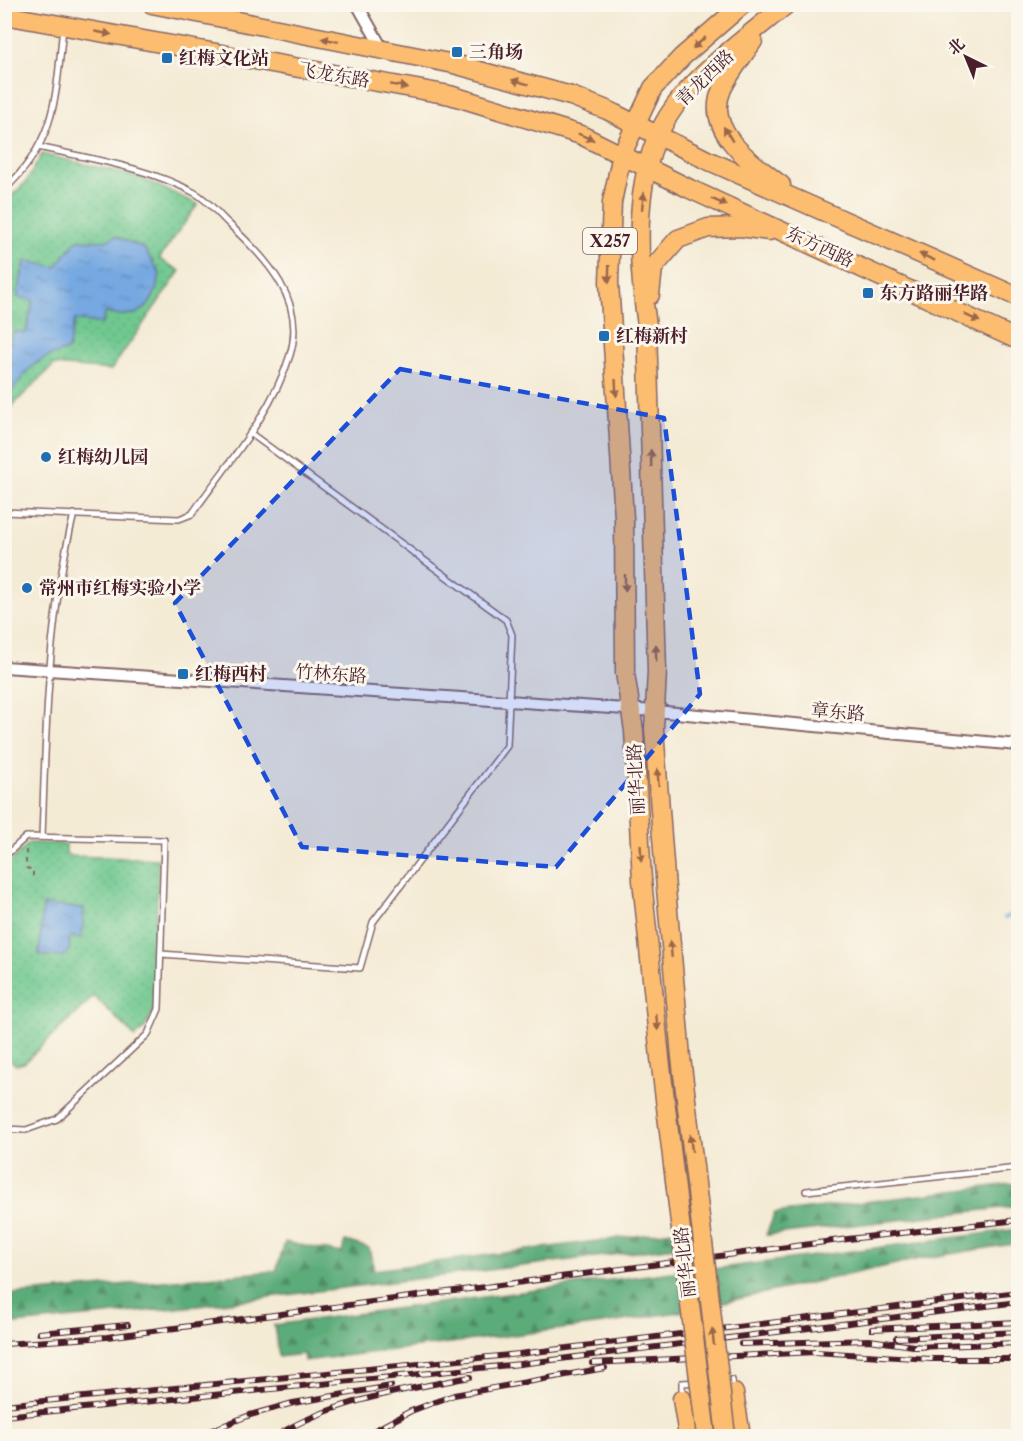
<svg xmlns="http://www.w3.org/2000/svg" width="1023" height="1441" font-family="'Libre Caslon Text','Noto Serif SC',serif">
<defs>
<pattern id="grass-dots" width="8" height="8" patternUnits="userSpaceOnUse" patternTransform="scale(1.5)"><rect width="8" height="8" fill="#6fc88f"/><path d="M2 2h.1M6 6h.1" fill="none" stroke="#62ab7c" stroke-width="1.8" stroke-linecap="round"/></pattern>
<pattern id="forest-firs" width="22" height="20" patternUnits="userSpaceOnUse" patternTransform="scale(1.5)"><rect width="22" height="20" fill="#5bac7a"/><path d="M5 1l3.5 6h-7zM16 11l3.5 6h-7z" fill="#4d8b64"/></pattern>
<pattern id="water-ripples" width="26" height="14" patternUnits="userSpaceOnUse" patternTransform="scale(1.5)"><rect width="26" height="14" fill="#76a8e1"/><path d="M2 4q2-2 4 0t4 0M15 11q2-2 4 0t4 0" fill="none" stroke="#6388b7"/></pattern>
</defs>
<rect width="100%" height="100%" fill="#fbf7ec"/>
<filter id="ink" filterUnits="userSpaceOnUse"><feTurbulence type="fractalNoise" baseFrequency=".0167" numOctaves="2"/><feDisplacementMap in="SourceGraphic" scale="12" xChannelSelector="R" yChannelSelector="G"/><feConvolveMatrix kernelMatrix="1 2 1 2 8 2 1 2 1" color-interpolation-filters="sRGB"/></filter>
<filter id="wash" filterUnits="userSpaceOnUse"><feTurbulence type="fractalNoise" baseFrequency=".008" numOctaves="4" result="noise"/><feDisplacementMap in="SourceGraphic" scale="24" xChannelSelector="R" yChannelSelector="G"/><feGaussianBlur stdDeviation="1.35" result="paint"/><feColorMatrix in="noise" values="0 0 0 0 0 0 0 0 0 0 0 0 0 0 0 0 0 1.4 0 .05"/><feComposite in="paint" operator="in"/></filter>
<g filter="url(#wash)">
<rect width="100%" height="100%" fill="#f4ebd5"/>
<path fill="url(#grass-dots)" stroke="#5c745d" stroke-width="1.5" d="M42 154 136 176 198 204 159 259 180 271 111 370 54 365 5 413V202L26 182Z
M29 843 66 844V853L70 856 158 859 154 1010 144 1029 135 1037 94 996 24 1063 16 1065 5 1056V867Z"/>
<path fill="url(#forest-firs)" stroke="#526652" stroke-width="1.5" d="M1018 1183V1206L766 1235 775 1213Z
M1018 1229V1243L919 1259 719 1303 714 1269Z
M673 1231 675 1247 197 1306 5 1325V1295L276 1271 285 1242 342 1253 345 1241 369 1248 374 1270Z
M679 1271 684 1311 603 1324 304 1361 303 1354 279 1357 274 1325Z"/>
<path fill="url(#water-ripples)" stroke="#606486" stroke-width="1.5" d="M115 236 144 248 160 274C153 310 141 320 105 313L102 324 75 320 68 350C31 359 25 372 5 402V348L15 331 26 333 33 300 17 297 25 261 56 267 77 240 106 241Z
M43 905 84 908 82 938 70 937 69 951 62 957 39 955Z"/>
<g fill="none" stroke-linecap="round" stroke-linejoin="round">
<path stroke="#76a8e1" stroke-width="4" d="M1005 918 1018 912"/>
</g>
</g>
<g filter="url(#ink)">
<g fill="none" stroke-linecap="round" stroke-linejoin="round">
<defs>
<path id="lane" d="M4 190C57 141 56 95 63 27
M4 512 179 519 192 514C227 464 272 414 290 355 307 300 266 259 229 224 218 214 208 200 195 193 147 167 91 159 38 147
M42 837C46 729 47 620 74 514
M4 857 26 837 164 840 159 1009 148 1034 57 1119 26 1130 4 1129
M161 954 360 968 373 922 507 746 512 635 506 620 250 433
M806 1191 1018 1168
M682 1395V1383L732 1380 733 1389"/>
<path id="street" d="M357 4 383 50
M4 667 655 711 1018 745"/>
<path id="primary" d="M152 4 454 64 571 96 607 110 707 160 1018 297
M4 15 450 95 581 135 690 189 1018 340
M753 41C743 56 730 72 722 89 703 131 753 164 781 185
M650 295 653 268 678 239 708 228 741 227 769 231
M665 877 654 729 657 671 647 326C637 256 630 166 675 106 701 70 752 33 787 4
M642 880 634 731 625 673 624 518 609 282 612 202 622 154 653 88 682 57 743 4
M734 1393 741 1436
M682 1399 688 1436"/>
</defs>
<use href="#lane" stroke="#866666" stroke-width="8"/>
<use href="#street" stroke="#866666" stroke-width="14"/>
<use href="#primary" stroke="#866666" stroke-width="21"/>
<path stroke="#866666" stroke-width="2" stroke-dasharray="4.5 4.5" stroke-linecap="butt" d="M26 850V868L33 870V878"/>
<use href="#lane" stroke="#fff" stroke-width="5"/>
<use href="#street" stroke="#fff" stroke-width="10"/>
<use href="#primary" stroke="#fcbd6f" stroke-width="18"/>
<defs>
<path id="rail" d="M872 1329 1018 1322
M39 1333 128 1325
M896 1338 1018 1332
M4 1344 107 1337 848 1239 1018 1220
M741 1344 869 1340 921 1347
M914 1347 1018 1343
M592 1363 815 1352 931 1359H1018
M4 1405 519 1354 1018 1292
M4 1416 520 1364 1018 1302
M197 1436 250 1415 293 1403 391 1386
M276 1436C333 1400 405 1390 470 1377
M364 1436 411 1411 454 1395 605 1368"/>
</defs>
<use href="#rail" stroke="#4a1f2b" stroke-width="6"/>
<use href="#rail" stroke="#fbf7ec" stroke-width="4" stroke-dasharray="11" stroke-linecap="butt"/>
<defs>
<path id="primary-bridge" d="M665 877 681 1057 726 1436
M642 880 660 1058 706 1436"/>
</defs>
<use href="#primary-bridge" stroke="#866666" stroke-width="21" stroke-linecap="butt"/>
<use href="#primary-bridge" stroke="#fcbd6f" stroke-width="18"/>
</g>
<defs><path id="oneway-solid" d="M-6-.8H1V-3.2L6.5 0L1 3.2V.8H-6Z" transform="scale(1.5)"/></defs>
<g fill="#9a664a">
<use href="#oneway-solid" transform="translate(103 33) rotate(10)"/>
<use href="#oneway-solid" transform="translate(330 40) rotate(-169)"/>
<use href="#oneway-solid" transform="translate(699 43) rotate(139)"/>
<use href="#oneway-solid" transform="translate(520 82) rotate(-165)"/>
<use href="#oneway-solid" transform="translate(399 86) rotate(10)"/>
<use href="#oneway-solid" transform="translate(728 134) rotate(-121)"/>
<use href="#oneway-solid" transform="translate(586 137) rotate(23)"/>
<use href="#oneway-solid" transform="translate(643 201) rotate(-83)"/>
<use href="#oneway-solid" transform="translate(719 202) rotate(24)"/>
<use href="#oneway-solid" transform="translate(927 257) rotate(-156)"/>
<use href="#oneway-solid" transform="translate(609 274) rotate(91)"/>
<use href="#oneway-solid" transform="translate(972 318) rotate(25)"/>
<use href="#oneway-solid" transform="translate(616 388) rotate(87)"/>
<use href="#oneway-solid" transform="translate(651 458) rotate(-92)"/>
<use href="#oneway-solid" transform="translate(625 583) rotate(90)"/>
<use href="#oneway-solid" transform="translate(656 653) rotate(-92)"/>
<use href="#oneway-solid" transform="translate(658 777) rotate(-94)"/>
<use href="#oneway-solid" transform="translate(641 853) rotate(87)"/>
<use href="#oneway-solid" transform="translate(671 949) rotate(-95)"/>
<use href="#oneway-solid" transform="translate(657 1022) rotate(84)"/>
<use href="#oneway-solid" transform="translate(691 1143) rotate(-97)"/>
<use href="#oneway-solid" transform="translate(713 1337) rotate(-97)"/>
</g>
</g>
<path fill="#1d4ed8" fill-opacity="0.2" stroke="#1d4ed8" stroke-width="4.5" stroke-dasharray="12 8" stroke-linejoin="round" d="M400 369 664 418 700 694 556 867 302 847 175 603Z"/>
<g fill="#1f6fb2" stroke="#fbf7ec" stroke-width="2">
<rect x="451" y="46" width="12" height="12" rx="3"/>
<rect x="161" y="52" width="12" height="12" rx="3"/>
<rect x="862" y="287" width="12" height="12" rx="3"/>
<rect x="598" y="330" width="12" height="12" rx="3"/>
<circle cx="46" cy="457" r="6"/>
<circle cx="27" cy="588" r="6"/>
<rect x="177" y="668" width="12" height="12" rx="3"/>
</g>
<g text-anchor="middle" stroke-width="6" stroke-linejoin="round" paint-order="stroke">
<rect fill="#fbf7ec" stroke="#7f6065" stroke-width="1.5" x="583" y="228" width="54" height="26" rx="4.5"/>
<g font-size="16" font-weight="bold" fill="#4a1f2b">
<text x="610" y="247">X257</text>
</g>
<g font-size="18" font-weight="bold" fill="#4a1f2b" stroke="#fbf7ec" text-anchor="start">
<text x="469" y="58">三角场</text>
<text x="179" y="64">红梅文化站</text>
<text x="880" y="299">东方路丽华路</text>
<text x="616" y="342">红梅新村</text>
<text x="58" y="463">红梅幼儿园</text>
<text x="39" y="594">常州市红梅实验小学</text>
<text x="195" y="680">红梅西村</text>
</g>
<g font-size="18" fill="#4a1f2b" stroke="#fbf7ec">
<text transform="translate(334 75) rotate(10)" y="6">飞龙东路</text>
<text transform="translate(705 78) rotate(-44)" y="6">青龙西路</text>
<text transform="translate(820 247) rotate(25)" y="6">东方西路</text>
<text transform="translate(331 674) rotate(4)" y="6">竹林东路</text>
<text transform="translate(838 712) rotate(5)" y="6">章东路</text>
<text transform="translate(636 779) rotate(-93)" y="6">丽华北路</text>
<text transform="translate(685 1262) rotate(-97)" y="6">丽华北路</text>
</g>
</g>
<rect width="1023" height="1441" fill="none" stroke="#fbf7ec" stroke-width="24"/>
<g transform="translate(966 57) rotate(317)" stroke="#fbf7ec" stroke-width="4.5" paint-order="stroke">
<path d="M0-4.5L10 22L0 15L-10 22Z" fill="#4a1f2b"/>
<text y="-9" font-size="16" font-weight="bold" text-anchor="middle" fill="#4a1f2b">北</text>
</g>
</svg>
